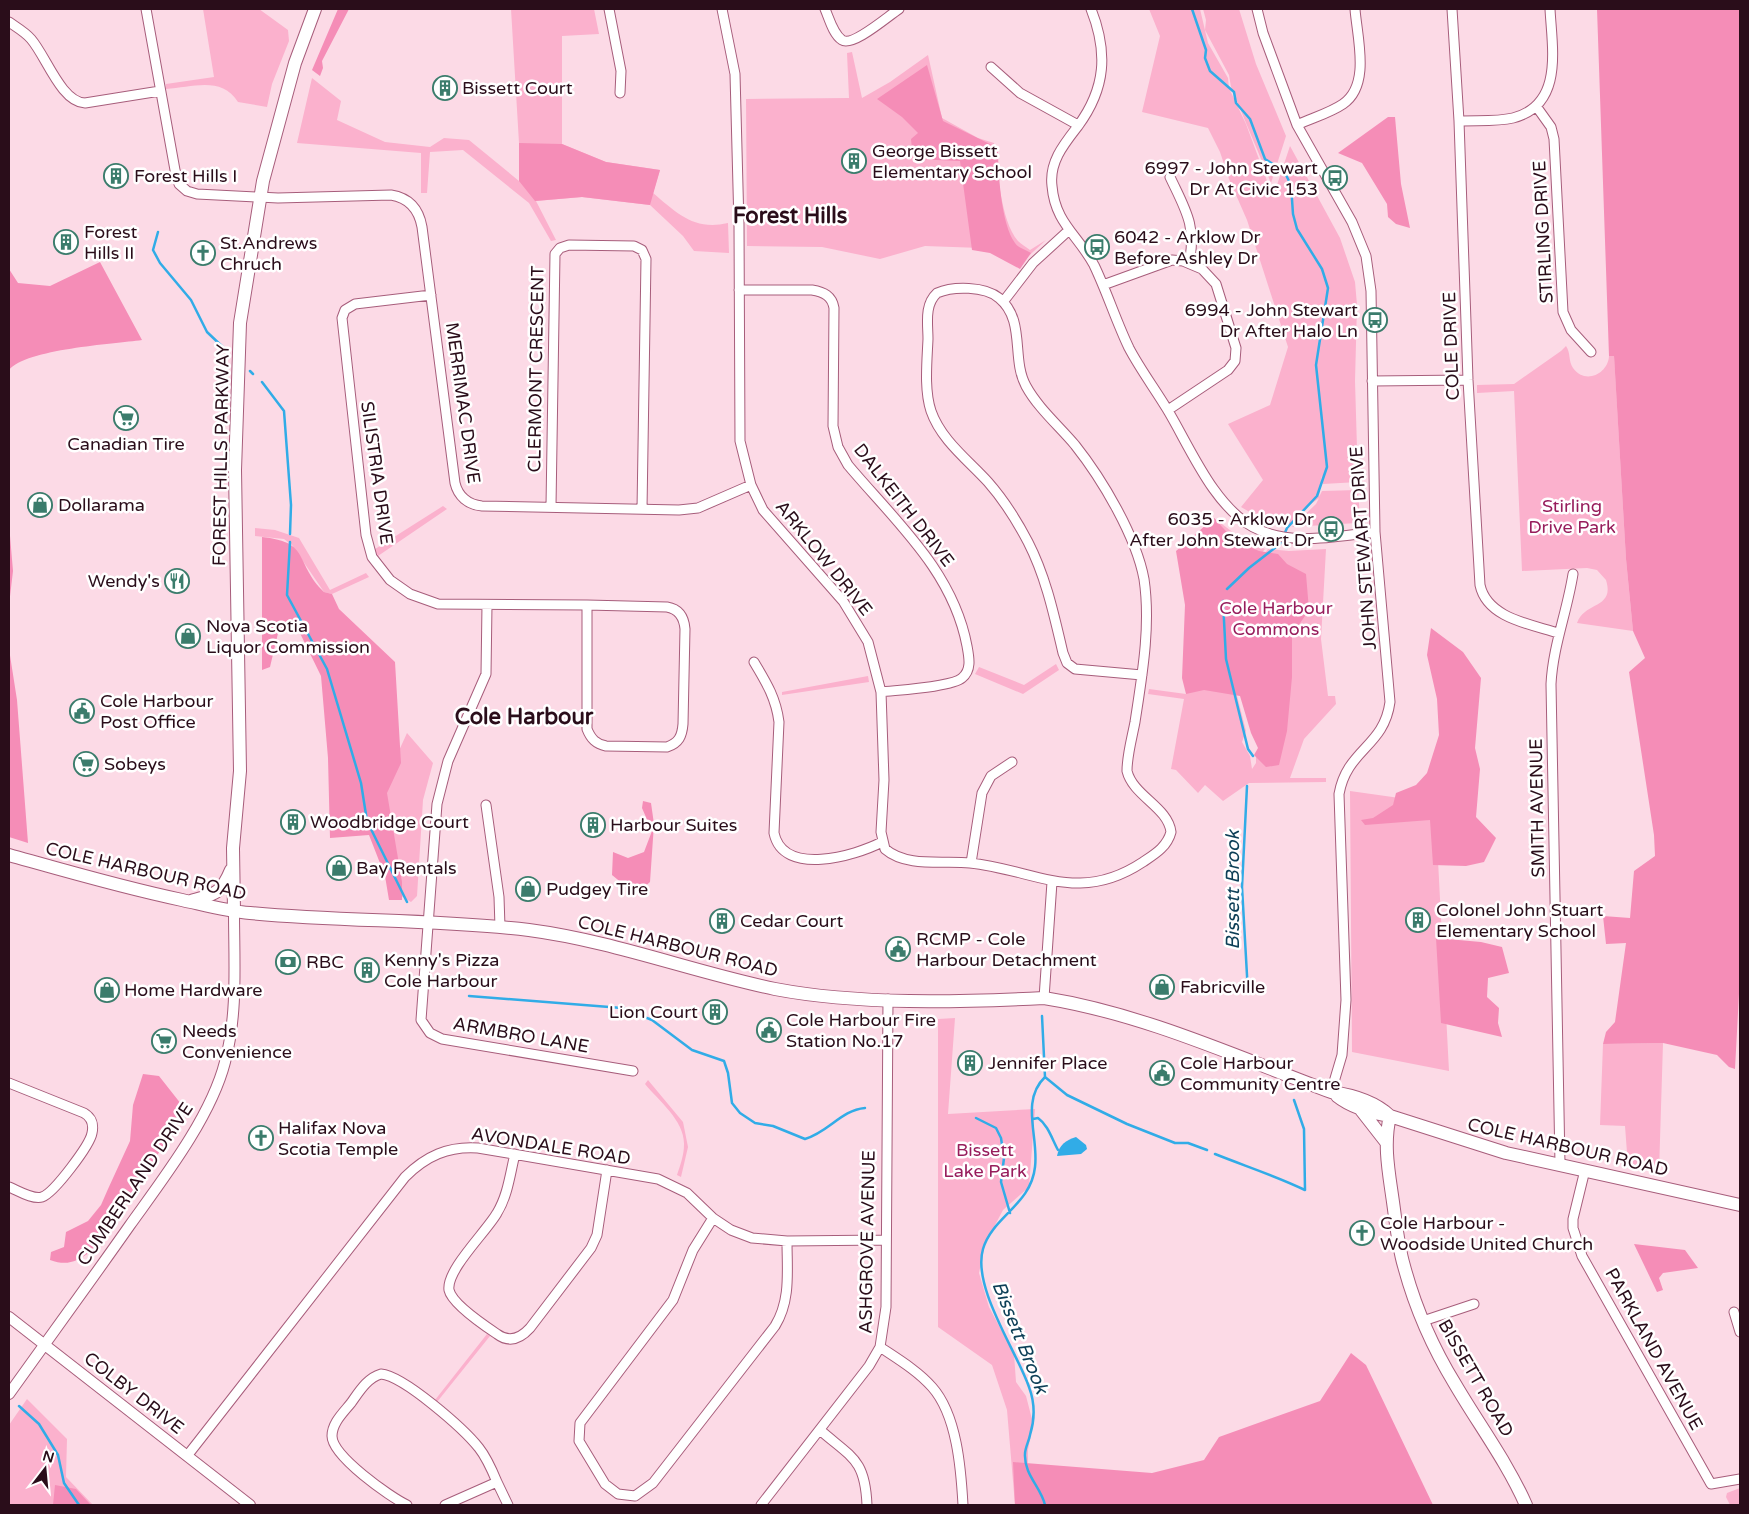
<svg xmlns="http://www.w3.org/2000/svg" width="1749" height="1514" font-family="'Varela Round',sans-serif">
<rect width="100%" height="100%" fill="#fcdae6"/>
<path fill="#fbb1cd" d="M203 9H259L288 30 289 41 272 84 267 107 238 102C222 76 193 87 166 89V84L214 77Z
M511 9H594L599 34 562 36V144L606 162 660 170 653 193C677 213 694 231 728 223L729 253 694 251 683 236 650 205 582 197 536 201 556 240 551 241 529 203 463 150 430 152 427 193H421V153L297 143 312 78 341 101 337 120 385 142 430 147 444 138 469 140 519 181V143Z
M1149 9H1200L1208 43 1228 78 1229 88 1246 124 1273 197 1290 146 1340 238 1355 282 1357 305 1355 381 1358 482 1323 484 1322 475 1319 497 1322 491 1358 490 1360 518 1357 523 1292 527 1316 504 1319 498 1304 509 1290 526 1265 521 1241 507 1263 480 1228 424 1270 405 1288 347 1247 220 1229 179 1220 152 1208 128 1142 112 1160 36Z
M1203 9H1239L1256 64 1286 136 1271 183 1231 87 1229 75 1205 30 1206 20Z
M852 52 862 98 890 82 928 55 942 118 978 138 994 143C998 169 1000 220 1018 241 1021 244 1026 247 1030 250L1046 240 1021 263 981 248 925 246 880 259 822 247 747 246 746 99 849 98 847 53Z
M1566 346C1571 353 1568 361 1573 368 1585 385 1608 374 1609 356L1614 355 1626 559 1633 631 1577 623C1585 601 1615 609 1606 580L1597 570 1587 568 1522 571 1514 391 1477 393V385L1514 384 1561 351Z
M443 506 447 509 375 558 372 551Z
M1214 518 1243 540 1265 549 1261 554 1235 688 1246 731 1242 742 1250 756 1252 769 1256 763V755L1259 752 1265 553 1268 549 1289 551 1326 549 1321 639 1328 696H1335L1336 704 1304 739 1290 778H1326V782L1249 783 1223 801 1205 785 1198 793 1176 770 1171 769 1184 699 1148 694 1149 689 1186 694 1189 648 1181 548Z
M255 528 275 530 299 538 330 590 366 573 369 577 332 594 324 592 292 545 284 539 255 536Z
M1056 664 1059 670 1023 694 975 674 979 667 1024 685Z
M868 676 869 682 782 695V692Z
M407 733 433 763 423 800 417 896 411 902 401 896 367 821Z
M1350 791 1435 803 1449 1071 1352 1052Z
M955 1018 948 1114 1035 1109 1029 1187 1003 1210 985 1244 979 1273 989 1307 1014 1354 1016 1382 1026 1396 1033 1423 1028 1450V1468L1015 1505 1007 1410 992 1365 938 1327V1019Z
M1663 1043 1659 1172 1628 1166 1625 1126 1600 1125 1603 1044Z
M648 1080 683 1122 688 1147 681 1177 677 1175C680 1166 684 1155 684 1145 685 1121 659 1101 645 1084Z
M487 1334 490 1336 437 1402 435 1400Z
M27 1399 67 1439 66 1477 93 1505H9V1425Z
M1740 1488V1505H1730L1726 1497 1727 1493Z"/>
<path fill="#f58db7" d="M338 9H349L322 61 323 68 320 76 312 70Z
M1597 9H1740V975L1735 1069 1729 1067 1717 1055 1663 1043 1603 1044 1606 1032 1615 1022 1626 943 1606 944 1603 916 1630 918 1634 871 1655 856 1654 835 1629 672 1645 658 1633 631 1626 559 1614 356H1609Z
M927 65 943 121 998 148C998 172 1001 224 1015 243 1018 248 1026 250 1031 253L1020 269 990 253 972 250 960 161 913 159 911 139 918 133 902 117 877 99Z
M1388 117H1395L1401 184 1410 228 1396 224 1388 217 1387 204 1362 163 1338 153Z
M519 143 562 144 606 162 660 170 650 205 582 197 535 201 519 181Z
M100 262 142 340C113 344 26 349 9 370V269L18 283 50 286Z
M1214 518 1234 540 1259 551 1278 554 1287 564 1306 574 1309 610 1292 635V677L1287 731 1279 765 1266 767 1254 755 1258 748 1251 733 1240 696 1204 690 1186 694 1182 678 1185 605 1176 551Z
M9 524 13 571 9 605Z
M262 537C308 542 295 558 319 587L324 592 332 594 339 609 395 662 401 763 387 793 402 882V900H389L385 876 369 835 330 838 328 758 321 676 296 625 279 629 270 667 262 670Z
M1431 628 1463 652 1481 678 1475 748 1480 769 1476 817 1496 838 1484 862 1466 866 1433 865 1430 820 1365 825 1361 820 1373 818 1393 805 1396 793 1416 785 1427 773 1439 735 1437 699 1427 655Z
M9 649 17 700 28 843 9 837Z
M643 801 651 803 654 824 650 882 642 889 623 884 612 875 613 852 628 858 644 852 652 831 642 808Z
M1436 938 1481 942 1502 947 1509 973 1488 978 1487 997 1499 1008 1498 1023 1502 1037 1441 1023Z
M143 1074 159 1076 185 1109 183 1118 90 1252C76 1262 67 1266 50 1260L51 1252 64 1247 66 1232 88 1221 101 1205 108 1189 130 1141 133 1105Z
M1634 1244 1685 1250 1698 1268 1663 1273 1659 1278 1663 1290 1657 1292Z
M1351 1353 1366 1365 1433 1505H1015L1013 1462 1152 1473 1204 1460 1219 1437 1320 1401Z
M55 1485 76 1489 91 1505H53Z"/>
<path fill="#31ace7" d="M1076 1137 1086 1145 1087 1149 1081 1154 1057 1156C1059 1145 1066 1140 1076 1137Z"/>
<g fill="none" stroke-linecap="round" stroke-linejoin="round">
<path stroke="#31ace7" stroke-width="2.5" d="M1192 9 1206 50 1205 58 1210 71 1234 92 1236 103 1250 119 1265 159 1284 171 1291 185 1293 214 1297 229 1322 269 1328 288 1316 365 1327 467 1317 496 1287 528 1280 544 1249 568 1227 589
M158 232 153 250 160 263 191 300 207 332 227 351
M250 371 253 374
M262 382 284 411 291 505 290 534
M290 542 287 595 327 669 361 783 367 821 407 902
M1223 601 1226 659 1248 749 1253 756
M1247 786 1242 887 1248 993
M469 996 622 1008 652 1020 692 1050 724 1061 728 1073 732 1103 740 1113 755 1123 773 1126 805 1139C829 1132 841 1110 865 1108
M1042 1016 1045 1077
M976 1118 996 1128 1001 1138 1004 1158 1001 1182 1010 1213
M1033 1119 1038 1118C1048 1125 1052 1139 1058 1150
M1215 1154C1245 1166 1276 1176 1305 1190L1304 1129 1294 1100
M19 1406 39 1424 58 1455 64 1483 79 1505
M1045 1505C1041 1487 1024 1475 1025 1454 1025 1448 1029 1441 1030 1435 1035 1419 1035 1403 1029 1387 1016 1350 972 1287 983 1249 992 1217 1031 1205 1035 1167 1039 1137 1020 1101 1045 1077L1067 1095 1127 1124 1175 1143H1188L1207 1150"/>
<defs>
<path id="minor" d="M146 9 175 170 179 184 187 191 197 194 278 198 391 195C410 198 419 210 422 227L455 483C458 496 468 505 482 506L679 510 698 508 751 485
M609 9 621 71 620 93
M722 9 735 74 739 225 740 441 751 485 763 510 843 601 868 642 881 692 884 780 881 832 885 849C907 868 944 860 970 863 1036 870 1078 905 1143 862 1155 854 1167 847 1171 832 1168 807 1133 796 1127 771 1127 755 1132 738 1135 722 1142 676 1151 626 1144 579 1136 536 1102 479 1075 445 1059 426 1038 408 1026 386 1011 359 1026 320 999 298 985 286 953 286 937 293 924 305 928 324 928 339 927 362 924 390 931 411 941 440 968 460 988 482 1003 499 1017 521 1028 542 1046 577 1054 615 1063 653L1067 663 1075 669 1142 675
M825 9C829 18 833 34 842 40 853 47 888 16 899 9
M1091 9C1108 52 1106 88 1078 126 1064 144 1049 162 1052 186 1055 223 1078 235 1094 265 1107 292 1116 321 1129 348 1140 369 1155 389 1167 409 1190 447 1213 505 1253 527 1290 547 1336 536 1375 532
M1257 9 1263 33 1297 125 1352 222 1366 256 1371 291 1375 532 1390 702C1384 747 1347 749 1339 794L1346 1000 1342 1055 1331 1092
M1452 9 1459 121 1468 380 1480 585C1487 618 1530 624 1558 633
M9 22C16 27 25 32 31 39 46 56 61 102 85 103L160 91
M991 67 1020 93 1078 125
M1536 106 1551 127 1554 139 1563 312 1571 330 1591 352
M1459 121C1477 120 1496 122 1513 118 1564 105 1552 48 1550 9
M1297 125C1312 118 1330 113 1343 104 1371 85 1357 37 1355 9
M1170 177C1185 209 1197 226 1189 263
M1103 285 1172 260 1183 261 1202 269 1216 284 1236 348 1235 361 1228 370 1168 410
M739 290H812C824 292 832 296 834 308L833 426 838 447 848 465C895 521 953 571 967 646 969 657 972 670 962 678 952 687 897 690 881 692
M431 295 355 304 345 310 342 318 366 535 372 557 390 580 410 594 438 604 587 605
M1003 302 1033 263 1068 231
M1372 381 1468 380
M551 506 555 254 560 248 569 245 634 246 642 250 646 259 642 509
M487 605 486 674 448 761 437 804 421 1020 430 1033 442 1039 633 1071
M587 605 667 607C679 609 684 617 685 629L683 724C682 736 679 743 667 747L606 746C596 744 591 739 587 729Z
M754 662C766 682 776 698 779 722L774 833C783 877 855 856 882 842
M486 805 499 897 500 927
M971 863 982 793 991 776 1012 762
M1044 998 1052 882
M9 1083 84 1113C91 1117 94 1124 92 1133 90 1145 54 1193 42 1197 33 1200 17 1190 9 1187
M515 1154C510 1174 508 1195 497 1213 487 1231 446 1270 449 1290 452 1304 485 1326 497 1334 509 1343 520 1339 530 1328L591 1248 597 1235 607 1170
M1560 1164 1551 684C1553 646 1567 612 1573 574
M1585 1170 1573 1219V1228L1582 1256 1711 1484 1740 1479
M713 1218 693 1250 673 1300 580 1423 579 1441 605 1484 618 1494 635 1496 653 1483 775 1326C791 1300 787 1271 787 1241
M1734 1312 1740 1332
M1423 1321 1474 1304
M880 1347C898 1359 918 1371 932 1387 957 1415 961 1469 963 1505
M820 1430C852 1458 865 1459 867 1505
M187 1456 405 1177C426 1156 448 1146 478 1148L658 1179 687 1193 713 1218 731 1230 752 1238 787 1241 885 1240
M497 1482 508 1505
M407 1505C390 1497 332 1456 332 1436 332 1423 343 1413 351 1403 359 1392 367 1378 381 1374 404 1376 464 1429 479 1448 487 1458 492 1470 497 1482L445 1505
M761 1505 869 1366 880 1347 886 1307 888 999"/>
<path id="tertiary" d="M9 1317 250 1505
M9 1394C49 1338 90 1282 130 1225 163 1179 211 1117 225 1062 238 1013 234 962 234 911"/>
<path id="secondary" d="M9 855C66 871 124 888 182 900 205 905 227 911 250 913 343 922 436 919 529 930 613 941 693 972 775 989 859 1005 959 1002 1044 998 1144 1014 1237 1057 1331 1092 1353 1095 1374 1101 1390 1116
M191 901C215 894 221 894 231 870
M234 911 233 848 240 771 235 470 240 323 263 181 295 63 315 9
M1337 1096C1352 1108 1372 1113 1390 1116L1506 1153 1740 1205
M1361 1110 1386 1142
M1390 1116C1383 1145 1389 1173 1393 1202 1396 1223 1398 1246 1404 1266 1415 1307 1433 1348 1455 1384 1479 1425 1507 1462 1526 1505"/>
</defs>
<use href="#minor" stroke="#a75d7b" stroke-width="11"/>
<use href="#tertiary" stroke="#a75d7b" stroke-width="12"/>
<use href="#secondary" stroke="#a75d7b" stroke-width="14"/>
<use href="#minor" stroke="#fff" stroke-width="9"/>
<use href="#tertiary" stroke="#fff" stroke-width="10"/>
<use href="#secondary" stroke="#fff" stroke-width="12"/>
</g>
<defs>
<symbol id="building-ring" viewBox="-11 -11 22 22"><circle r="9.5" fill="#fff" stroke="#3b7c6c" stroke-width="1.5"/><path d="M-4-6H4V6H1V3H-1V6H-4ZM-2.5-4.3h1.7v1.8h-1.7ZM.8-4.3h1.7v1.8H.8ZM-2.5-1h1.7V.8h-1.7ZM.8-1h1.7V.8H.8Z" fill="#3b7c6c"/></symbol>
<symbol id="bus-ring" viewBox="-11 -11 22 22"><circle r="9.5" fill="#fff" stroke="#3b7c6c" stroke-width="1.5"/><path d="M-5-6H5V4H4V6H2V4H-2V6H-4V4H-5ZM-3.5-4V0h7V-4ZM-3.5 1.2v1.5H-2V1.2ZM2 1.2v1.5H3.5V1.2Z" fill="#3b7c6c"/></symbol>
<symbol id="church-ring" viewBox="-11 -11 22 22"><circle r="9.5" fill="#fff" stroke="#3b7c6c" stroke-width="1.5"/><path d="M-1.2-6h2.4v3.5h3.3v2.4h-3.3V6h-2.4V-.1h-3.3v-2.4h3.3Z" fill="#3b7c6c"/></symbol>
<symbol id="supermarket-ring" viewBox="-11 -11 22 22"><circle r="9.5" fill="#fff" stroke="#3b7c6c" stroke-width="1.5"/><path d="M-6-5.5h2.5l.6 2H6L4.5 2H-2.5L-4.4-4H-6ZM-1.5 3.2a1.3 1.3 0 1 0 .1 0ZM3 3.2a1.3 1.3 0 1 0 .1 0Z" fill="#3b7c6c"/></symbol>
<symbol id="shop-ring" viewBox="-11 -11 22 22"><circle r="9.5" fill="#fff" stroke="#3b7c6c" stroke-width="1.5"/><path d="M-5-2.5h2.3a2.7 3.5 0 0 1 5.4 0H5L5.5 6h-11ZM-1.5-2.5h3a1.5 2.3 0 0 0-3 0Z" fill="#3b7c6c"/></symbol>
<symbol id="restaurant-ring" viewBox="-11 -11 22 22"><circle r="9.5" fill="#fff" stroke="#3b7c6c" stroke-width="1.5"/><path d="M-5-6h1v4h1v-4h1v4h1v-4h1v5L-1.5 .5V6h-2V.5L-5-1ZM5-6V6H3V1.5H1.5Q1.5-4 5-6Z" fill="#3b7c6c"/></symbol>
<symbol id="civic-ring" viewBox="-11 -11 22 22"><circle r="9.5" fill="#fff" stroke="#3b7c6c" stroke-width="1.5"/><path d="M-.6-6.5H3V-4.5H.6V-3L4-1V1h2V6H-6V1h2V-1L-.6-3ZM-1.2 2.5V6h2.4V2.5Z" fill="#3b7c6c"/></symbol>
<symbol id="bank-ring" viewBox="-11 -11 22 22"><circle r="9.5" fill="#fff" stroke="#3b7c6c" stroke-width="1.5"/><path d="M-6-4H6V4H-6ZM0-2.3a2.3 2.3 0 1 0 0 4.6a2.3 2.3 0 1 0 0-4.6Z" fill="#3b7c6c"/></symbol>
</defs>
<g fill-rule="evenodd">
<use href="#building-ring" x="431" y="74" width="28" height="28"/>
<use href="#building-ring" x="840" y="147" width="28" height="28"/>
<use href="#building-ring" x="102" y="162" width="28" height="28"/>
<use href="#bus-ring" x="1321" y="164" width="28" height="28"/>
<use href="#building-ring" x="52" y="228" width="28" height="28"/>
<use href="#bus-ring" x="1083" y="233" width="28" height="28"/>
<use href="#church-ring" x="189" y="239" width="28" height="28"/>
<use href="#bus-ring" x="1361" y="306" width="28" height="28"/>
<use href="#supermarket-ring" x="112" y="404" width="28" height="28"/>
<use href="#shop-ring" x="26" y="491" width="28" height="28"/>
<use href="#bus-ring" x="1317" y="515" width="28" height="28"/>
<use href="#restaurant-ring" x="163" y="567" width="28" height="28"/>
<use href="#shop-ring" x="174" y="622" width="28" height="28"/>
<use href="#civic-ring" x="68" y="697" width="28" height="28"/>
<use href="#supermarket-ring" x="72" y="750" width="28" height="28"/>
<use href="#building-ring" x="279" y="808" width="28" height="28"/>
<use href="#building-ring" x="579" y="811" width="28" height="28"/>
<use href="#shop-ring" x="325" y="854" width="28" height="28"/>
<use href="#shop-ring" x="514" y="875" width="28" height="28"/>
<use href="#building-ring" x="1404" y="906" width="28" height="28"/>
<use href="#building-ring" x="708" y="907" width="28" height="28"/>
<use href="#civic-ring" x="884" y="935" width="28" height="28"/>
<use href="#bank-ring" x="274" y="948" width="28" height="28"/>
<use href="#building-ring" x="353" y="956" width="28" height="28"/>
<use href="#shop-ring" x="1148" y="973" width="28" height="28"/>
<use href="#shop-ring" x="93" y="976" width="28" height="28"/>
<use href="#building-ring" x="701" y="998" width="28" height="28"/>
<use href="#civic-ring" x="755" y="1016" width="28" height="28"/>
<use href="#supermarket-ring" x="150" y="1027" width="28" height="28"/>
<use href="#building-ring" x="956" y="1049" width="28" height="28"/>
<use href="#civic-ring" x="1148" y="1059" width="28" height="28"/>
<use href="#church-ring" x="247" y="1124" width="28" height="28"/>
<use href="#church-ring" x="1348" y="1219" width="28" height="28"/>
</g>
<g text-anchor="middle" stroke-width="5" stroke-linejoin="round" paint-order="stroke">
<g font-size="18" fill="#2a0d1a" stroke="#fff" text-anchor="start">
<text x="462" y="94">Bissett Court</text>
<text x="872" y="157">George Bissett<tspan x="872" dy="21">Elementary School</tspan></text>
<text x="1318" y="174" text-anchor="end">6997 - John Stewart<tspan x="1318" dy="21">Dr At Civic 153</tspan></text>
<text x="134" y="182">Forest Hills I</text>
<text x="84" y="238">Forest<tspan x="84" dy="21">Hills II</tspan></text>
<text x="1114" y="243">6042 - Arklow Dr<tspan x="1114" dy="21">Before Ashley Dr</tspan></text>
<text x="220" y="249">St.Andrews<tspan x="220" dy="21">Chruch</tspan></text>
<text x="1358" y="316" text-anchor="end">6994 - John Stewart<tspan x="1358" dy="21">Dr After Halo Ln</tspan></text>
<text x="126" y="450" text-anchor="middle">Canadian Tire</text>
<text x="58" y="511">Dollarama</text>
<text x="1314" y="525" text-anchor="end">6035 - Arklow Dr<tspan x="1314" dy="21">After John Stewart Dr</tspan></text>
<text x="160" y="587" text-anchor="end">Wendy's</text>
<text x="206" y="632">Nova Scotia<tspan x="206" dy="21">Liquor Commission</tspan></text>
<text x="100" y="707">Cole Harbour<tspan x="100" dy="21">Post Office</tspan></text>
<text x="104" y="770">Sobeys</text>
<text x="310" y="828">Woodbridge Court</text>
<text x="610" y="831">Harbour Suites</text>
<text x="356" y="874">Bay Rentals</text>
<text x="546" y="895">Pudgey Tire</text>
<text x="1436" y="916">Colonel John Stuart<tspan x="1436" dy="21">Elementary School</tspan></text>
<text x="740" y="927">Cedar Court</text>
<text x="916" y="945">RCMP - Cole<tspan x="916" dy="21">Harbour Detachment</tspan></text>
<text x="384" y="966">Kenny's Pizza<tspan x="384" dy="21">Cole Harbour</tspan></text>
<text x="306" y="968">RBC</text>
<text x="1180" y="993">Fabricville</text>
<text x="124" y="996">Home Hardware</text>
<text x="698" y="1018" text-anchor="end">Lion Court</text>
<text x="786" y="1026">Cole Harbour Fire<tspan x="786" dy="21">Station No.17</tspan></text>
<text x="182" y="1037">Needs<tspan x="182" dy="21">Convenience</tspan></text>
<text x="988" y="1069">Jennifer Place</text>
<text x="1180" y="1069">Cole Harbour<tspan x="1180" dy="21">Community Centre</tspan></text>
<text x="278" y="1134">Halifax Nova<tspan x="278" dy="21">Scotia Temple</tspan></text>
<text x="1380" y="1229">Cole Harbour -<tspan x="1380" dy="21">Woodside United Church</tspan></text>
</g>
<g font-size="18" fill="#2a0d1a" stroke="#fff">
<text transform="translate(1543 232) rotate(-93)" y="6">STIRLING DRIVE</text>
<text transform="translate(1451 346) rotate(-92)" y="6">COLE DRIVE</text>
<text transform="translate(536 369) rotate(-89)" y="6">CLERMONT CRESCENT</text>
<text transform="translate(463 403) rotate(82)" y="6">MERRIMAC DRIVE</text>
<text transform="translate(221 455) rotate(-89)" y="6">FOREST HILLS PARKWAY</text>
<text transform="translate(377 473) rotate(82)" y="6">SILISTRIA DRIVE</text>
<text transform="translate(904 505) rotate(52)" y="6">DALKEITH DRIVE</text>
<text transform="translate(1363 548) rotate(-94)" y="6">JOHN STEWART DRIVE</text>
<text transform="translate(824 558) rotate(51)" y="6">ARKLOW DRIVE</text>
<text transform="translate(1537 808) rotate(-91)" y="6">SMITH AVENUE</text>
<text transform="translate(146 871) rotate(13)" y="6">COLE HARBOUR ROAD</text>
<text transform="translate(678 946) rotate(14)" y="6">COLE HARBOUR ROAD</text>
<text transform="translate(521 1035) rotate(10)" y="6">ARMBRO LANE</text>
<text transform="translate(551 1146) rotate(9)" y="6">AVONDALE ROAD</text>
<text transform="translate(1568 1147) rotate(13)" y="6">COLE HARBOUR ROAD</text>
<text transform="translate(135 1184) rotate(-56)" y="6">CUMBERLAND DRIVE</text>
<text transform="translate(867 1242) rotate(-89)" y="6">ASHGROVE AVENUE</text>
<text transform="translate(1654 1349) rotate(61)" y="6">PARKLAND AVENUE</text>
<text transform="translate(1476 1378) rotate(60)" y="6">BISSETT ROAD</text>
<text transform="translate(134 1393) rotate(38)" y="6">COLBY DRIVE</text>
</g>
<g font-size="18" fill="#971d5c" stroke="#fff">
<text x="1572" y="512">Stirling<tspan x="1572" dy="21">Drive Park</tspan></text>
<text x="1276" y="614">Cole Harbour<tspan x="1276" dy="21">Commons</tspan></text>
<text x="985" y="1156">Bissett<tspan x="985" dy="21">Lake Park</tspan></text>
</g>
<g font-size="19" font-style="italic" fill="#0d3f57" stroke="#fff">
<text transform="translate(1232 890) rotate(-90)" y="7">Bissett Brook</text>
<text transform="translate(1021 1337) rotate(68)" y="7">Bissett Brook</text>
</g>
<g font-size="22" font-weight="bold" fill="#2a0d1a" stroke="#fff">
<text x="790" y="223">Forest Hills</text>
<text x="524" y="724">Cole Harbour</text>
</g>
</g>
<rect width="1749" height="1514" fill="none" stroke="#2a0d1a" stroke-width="20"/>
<g transform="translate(45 1469) rotate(16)" stroke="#ffffff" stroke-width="4" paint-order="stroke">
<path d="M0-4L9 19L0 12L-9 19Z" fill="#2a0d1a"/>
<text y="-8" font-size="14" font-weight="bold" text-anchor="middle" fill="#2a0d1a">N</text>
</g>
</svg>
